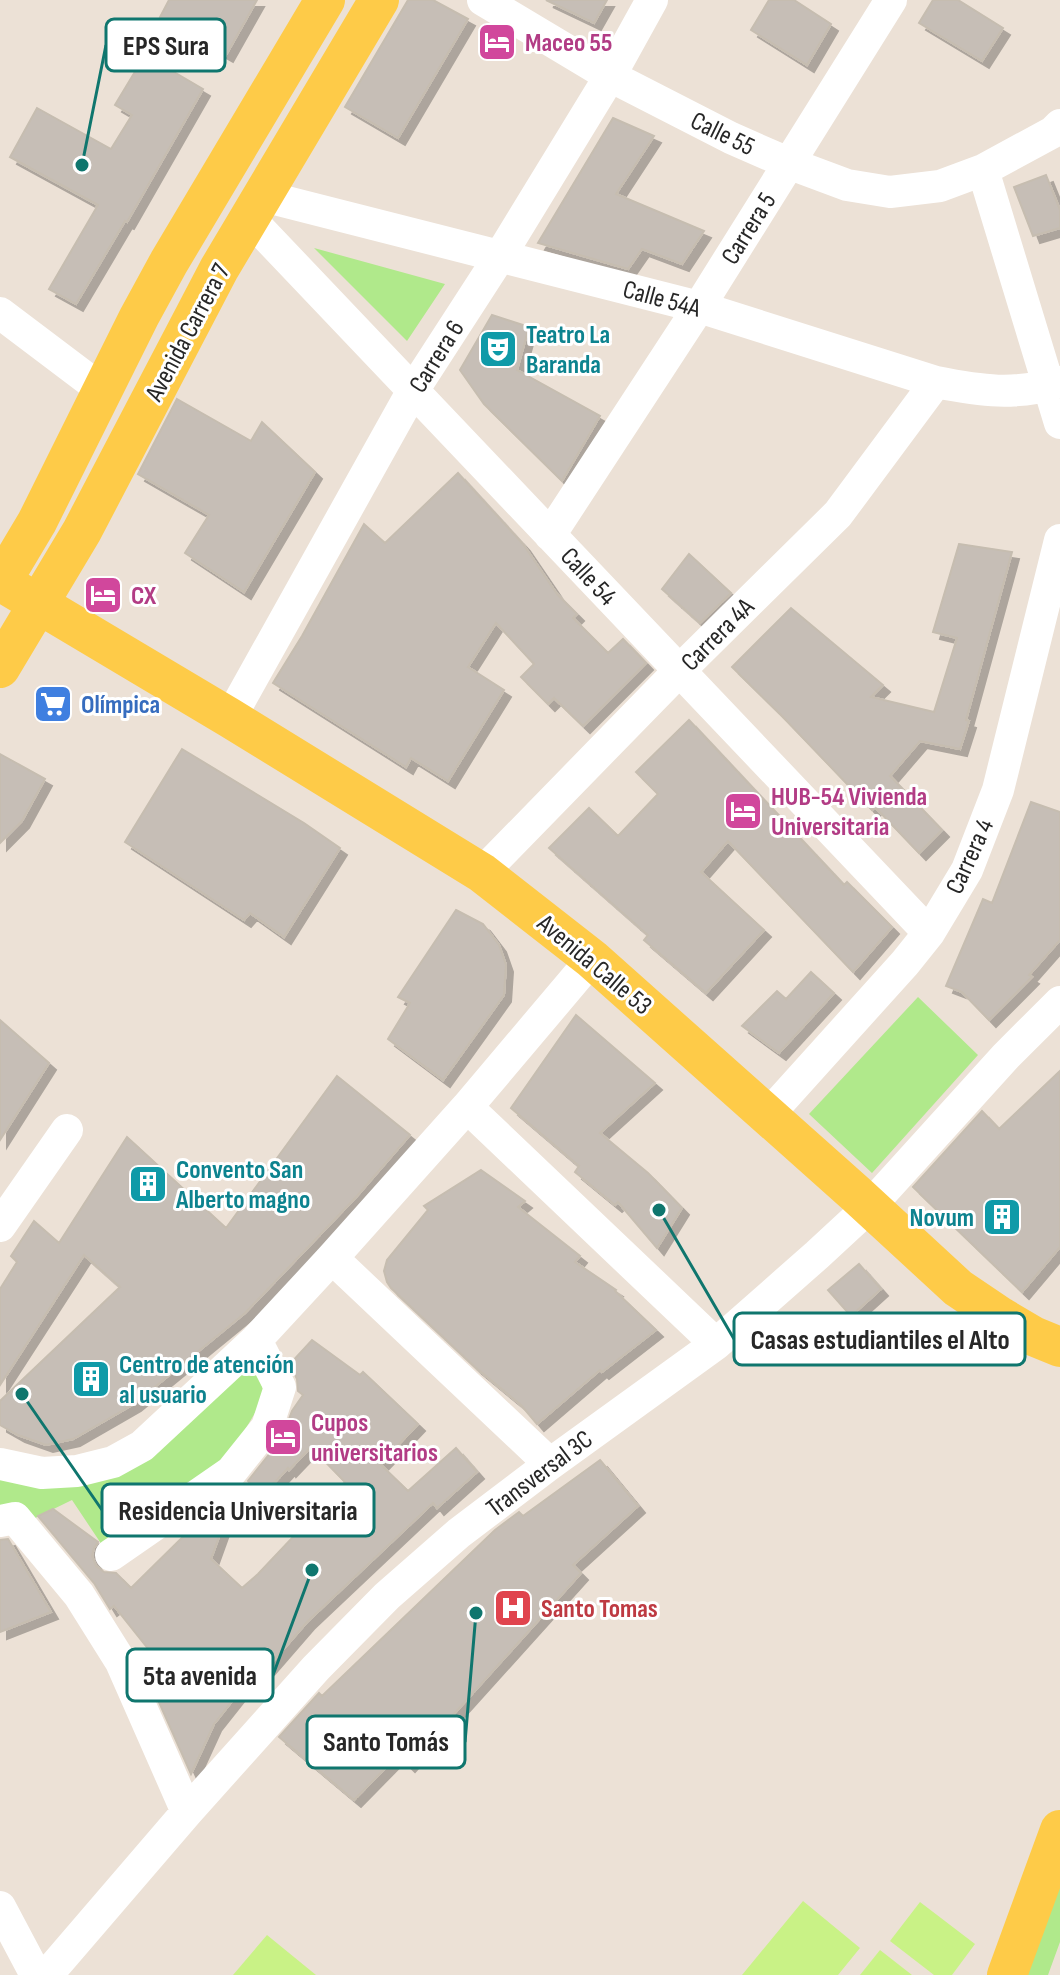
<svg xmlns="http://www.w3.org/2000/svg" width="1060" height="1975" font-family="'Sofia Sans Condensed',sans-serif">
<defs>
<filter id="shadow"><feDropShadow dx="7" dy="7" stdDeviation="0" flood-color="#0004"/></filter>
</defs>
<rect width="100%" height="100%" fill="#ece1d6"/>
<path fill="#b0e98b" d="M314 248 445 284 407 341Z
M918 997 978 1055 872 1173 809 1114Z
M253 1357 265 1396 224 1465 102 1545 72 1500 29 1521 0 1517V1468L136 1459Z
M1060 1883V1942L1048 1975H1024Z"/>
<path fill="#c9f286" d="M803 1901 860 1948 838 1975H742Z
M920 1902 975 1944 952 1975H934L890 1941Z
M267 1935 316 1975H233Z
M880 1950 912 1975H860Z"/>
<path fill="#c6beb6" stroke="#c6bdb0" stroke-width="2" filter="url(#shadow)" d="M169 0H257L226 55 160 17Z
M408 0H433L468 19 398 138 345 107Z
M546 0H607L594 23Z
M769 0H794L831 24 807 65 751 30Z
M933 0H958L1003 28 982 61 919 23Z
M145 55 203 89 127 222 125 221 76 304 49 289 98 205 10 157 37 108 111 149 132 115 115 105Z
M613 118 654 136 616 194 704 231 682 264 642 249 628 269 538 243Z
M1046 175 1060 210V228L1033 236 1014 187Z
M492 315 529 327 517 370 600 416 562 481 484 404 460 370Z
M177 399 251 441 262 422 315 472 244 592 185 553 209 515 138 474Z
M458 473 523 544 557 594 577 614 573 618 608 653 623 639 646 663 583 726 554 698 548 704 521 677 534 664 496 623 468 667 504 690 448 781 411 758 406 767 273 683 302 636 364 524 385 543Z
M959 544 1012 552 966 720 969 721 960 749 920 741 890 776 942 830 919 853 875 807 872 810 781 715 732 667 791 608 883 685 871 697 934 712 957 638 933 632Z
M689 554 731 593 700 623 662 589Z
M689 720 844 885 847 882 892 927 853 972 728 841 701 872 764 930 706 993 644 940 648 935 549 848 589 808 618 836 658 794 636 772Z
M182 749 304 823 340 848 284 937 250 913 244 920 125 842Z
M0 754 45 779 22 821 0 843Z
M1031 802 1060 812V940L1029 975 1032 977 989 1020 962 992 946 986 983 899 992 903Z
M456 910 483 924 499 945 506 965 504 995 443 1080 388 1039 410 1003 398 997Z
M811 972 834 993 779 1053 742 1026 777 991 786 999Z
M576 1015 655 1083 600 1133 648 1173 682 1208 657 1248 618 1202 615 1205 575 1172 579 1166 511 1108Z
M0 1020 49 1063 0 1140Z
M1060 1071V1247L1022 1292 913 1187 982 1111 999 1129Z
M337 1076 410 1135 357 1196 245 1313 134 1404 73 1439 46 1445 18 1435 0 1425V1401L120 1287 84 1255 0 1385V1289L17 1262 11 1256 34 1221 59 1243 127 1137 226 1228Z
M481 1170 525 1201 518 1207 580 1256 575 1262 616 1290 615 1291 656 1330 602 1372 600 1370 537 1424 521 1405 475 1367 391 1288 387 1282 384 1271 387 1260 428 1210 424 1206Z
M859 1264 881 1289 851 1316 828 1290Z
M312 1340 360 1375 363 1372 418 1424 380 1464 408 1491 456 1448 477 1472 437 1508 433 1503 307 1622 261 1675 256 1671 214 1724 191 1774 158 1700 162 1699 141 1658 149 1650 114 1606 110 1609 94 1583 38 1516 53 1509 98 1542 94 1548 92 1556 96 1566 104 1572 116 1573 131 1588 198 1522 196 1519 241 1488 250 1501 238 1519 229 1509 211 1559 242 1588 258 1574 345 1482 311 1447 289 1470 288 1468 262 1496 248 1481 282 1438 292 1411 303 1395 298 1391 297 1379 290 1364Z
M600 1460 638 1506 573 1565 581 1573 408 1765 398 1755 354 1800 279 1737 319 1693 322 1696 495 1530 519 1512 523 1516Z
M8 1539 51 1612 0 1632V1540Z"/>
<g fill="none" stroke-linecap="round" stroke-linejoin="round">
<path stroke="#fff" stroke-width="32" d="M483 0 610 76 731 138 788 163 847 185 890 192 940 186 983 170 1053 132 1060 125
M983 170 1060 423
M263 196 699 307 936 382C981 391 1015 396 1060 382
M249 218 929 933
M0 313 102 390
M550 535 699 307 891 0
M230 718 412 392 500 256 610 76 652 0
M482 873 678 672 838 514 936 382
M467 1107 716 1344
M768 1115 905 963 929 933 967 870 998 790 1060 540
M0 1226 67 1130
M332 1258 550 1464
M0 1464 42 1473 77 1471 113 1462 142 1446 256 1340 332 1258 467 1107 592 959
M0 1521 15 1518 79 1595 121 1662 187 1812
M111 1555 231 1472 267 1427 280 1387 256 1340
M0 1907 36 1975
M47 1975 187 1812 316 1668 387 1596 459 1533 550 1464 716 1344 817 1255 870 1206 1006 1056 1060 1002"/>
<path stroke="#fecb48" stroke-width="40" d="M0 581 230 718 482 873 592 959 856 1194 958 1288 1001 1317 1033 1336 1060 1347
M0 584 37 522 139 317 169 262 325 0
M0 668 82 531 219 269 379 0
M1007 1975 1060 1830"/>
</g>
<defs>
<symbol id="hotel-square" viewBox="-11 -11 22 22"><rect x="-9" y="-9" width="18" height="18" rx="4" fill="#d1479c" stroke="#fff"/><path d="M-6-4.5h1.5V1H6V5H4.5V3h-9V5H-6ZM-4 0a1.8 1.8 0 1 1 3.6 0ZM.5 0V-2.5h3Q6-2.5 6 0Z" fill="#fff"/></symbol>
<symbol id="theatre-square" viewBox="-11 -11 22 22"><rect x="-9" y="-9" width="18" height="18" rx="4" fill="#0f9aa8" stroke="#fff"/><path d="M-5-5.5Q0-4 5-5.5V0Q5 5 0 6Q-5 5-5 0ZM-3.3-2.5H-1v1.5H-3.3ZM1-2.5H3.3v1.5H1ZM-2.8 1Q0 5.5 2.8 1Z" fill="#fff"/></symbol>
<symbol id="supermarket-square" viewBox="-11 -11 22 22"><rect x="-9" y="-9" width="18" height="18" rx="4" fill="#3f7fe0" stroke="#fff"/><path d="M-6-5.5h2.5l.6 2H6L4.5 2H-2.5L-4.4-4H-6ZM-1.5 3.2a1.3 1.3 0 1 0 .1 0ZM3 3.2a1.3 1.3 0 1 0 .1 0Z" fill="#fff"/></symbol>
<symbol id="building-square" viewBox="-11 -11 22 22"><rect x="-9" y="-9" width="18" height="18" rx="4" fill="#0f9aa8" stroke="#fff"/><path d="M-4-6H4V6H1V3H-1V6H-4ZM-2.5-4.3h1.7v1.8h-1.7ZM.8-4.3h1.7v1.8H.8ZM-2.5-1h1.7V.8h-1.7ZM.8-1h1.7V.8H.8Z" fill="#fff"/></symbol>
<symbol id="hospital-square" viewBox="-11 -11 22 22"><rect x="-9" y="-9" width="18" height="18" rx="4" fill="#e0444e" stroke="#fff"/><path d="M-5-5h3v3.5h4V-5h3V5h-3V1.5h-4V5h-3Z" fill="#fff"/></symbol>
</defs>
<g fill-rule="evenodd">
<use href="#hotel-square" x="475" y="20" width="44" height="44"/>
<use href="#theatre-square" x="476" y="327" width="44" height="44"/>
<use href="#hotel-square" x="81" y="573" width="44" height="44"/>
<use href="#supermarket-square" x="31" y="682" width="44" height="44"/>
<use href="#hotel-square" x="721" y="789" width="44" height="44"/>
<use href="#building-square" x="126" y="1162" width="44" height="44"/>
<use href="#building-square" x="980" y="1195" width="44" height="44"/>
<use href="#building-square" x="69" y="1357" width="44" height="44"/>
<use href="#hotel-square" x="261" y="1415" width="44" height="44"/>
<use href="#hospital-square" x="491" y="1586" width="44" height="44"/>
</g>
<g text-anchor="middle" stroke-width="6" stroke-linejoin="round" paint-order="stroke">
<g font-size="26" font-weight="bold" fill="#b23c85" stroke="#fff" text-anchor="start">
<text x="525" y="51">Maceo 55</text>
<text x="131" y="604">CX</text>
<text x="771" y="805">HUB-54 Vivienda<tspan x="771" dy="30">Universitaria</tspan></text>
<text x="311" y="1431">Cupos<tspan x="311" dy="30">universitarios</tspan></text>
</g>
<g font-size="26" fill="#272727" stroke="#fff">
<text transform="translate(723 133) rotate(26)" y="9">Calle 55</text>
<text transform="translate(748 228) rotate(-58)" y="9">Carrera 5</text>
<text transform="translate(662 298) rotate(15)" y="9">Calle 54A</text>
<text transform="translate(187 332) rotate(-62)" y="9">Avenida Carrera 7</text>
<text transform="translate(436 356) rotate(-58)" y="9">Carrera 6</text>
<text transform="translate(589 576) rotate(47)" y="9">Calle 54</text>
<text transform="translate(717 634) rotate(-45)" y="9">Carrera 4A</text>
<text transform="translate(969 856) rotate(-65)" y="9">Carrera 4</text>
<text transform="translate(595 964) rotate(40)" y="9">Avenida Calle 53</text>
<text transform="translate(539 1473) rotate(-37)" y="9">Transversal 3C</text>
</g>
<g font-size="26" font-weight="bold" fill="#0d838f" stroke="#fff" text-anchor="start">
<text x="526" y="343">Teatro La<tspan x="526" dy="30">Baranda</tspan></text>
<text x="176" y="1178">Convento San<tspan x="176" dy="30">Alberto magno</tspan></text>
<text x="974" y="1226" text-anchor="end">Novum</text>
<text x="119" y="1373">Centro de atención<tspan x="119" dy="30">al usuario</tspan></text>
</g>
<g font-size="26" font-weight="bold" fill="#366cbe" stroke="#fff" text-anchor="start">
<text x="81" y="713">Olímpica</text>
</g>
<g font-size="26" font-weight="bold" fill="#be3a42" stroke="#fff" text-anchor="start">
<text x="541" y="1617">Santo Tomas</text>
</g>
</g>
<path fill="none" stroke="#0f766e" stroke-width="3" d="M82 165L106 45M659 1210L734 1339M22 1394L102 1510M312 1570L273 1675M476 1613L465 1742"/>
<g fill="#0f766e" stroke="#fff" stroke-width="3">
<circle cx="82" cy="165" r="8"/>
<circle cx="659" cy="1210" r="8"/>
<circle cx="22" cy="1394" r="8"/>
<circle cx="312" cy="1570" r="8"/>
<circle cx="476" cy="1613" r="8"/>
</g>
<g fill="#fff" stroke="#0f766e" stroke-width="3">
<rect x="106" y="19" width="119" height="52" rx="8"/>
<rect x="734" y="1313" width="291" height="52" rx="8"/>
<rect x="102" y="1484" width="272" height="52" rx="8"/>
<rect x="127" y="1649" width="146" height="52" rx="8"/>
<rect x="307" y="1716" width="158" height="52" rx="8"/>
</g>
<g font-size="28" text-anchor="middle" font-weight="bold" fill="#272727">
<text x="166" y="55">EPS Sura</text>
<text x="880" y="1349">Casas estudiantiles el Alto</text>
<text x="238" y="1520">Residencia Universitaria</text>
<text x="200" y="1685">5ta avenida</text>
<text x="386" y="1751">Santo Tomás</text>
</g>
</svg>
